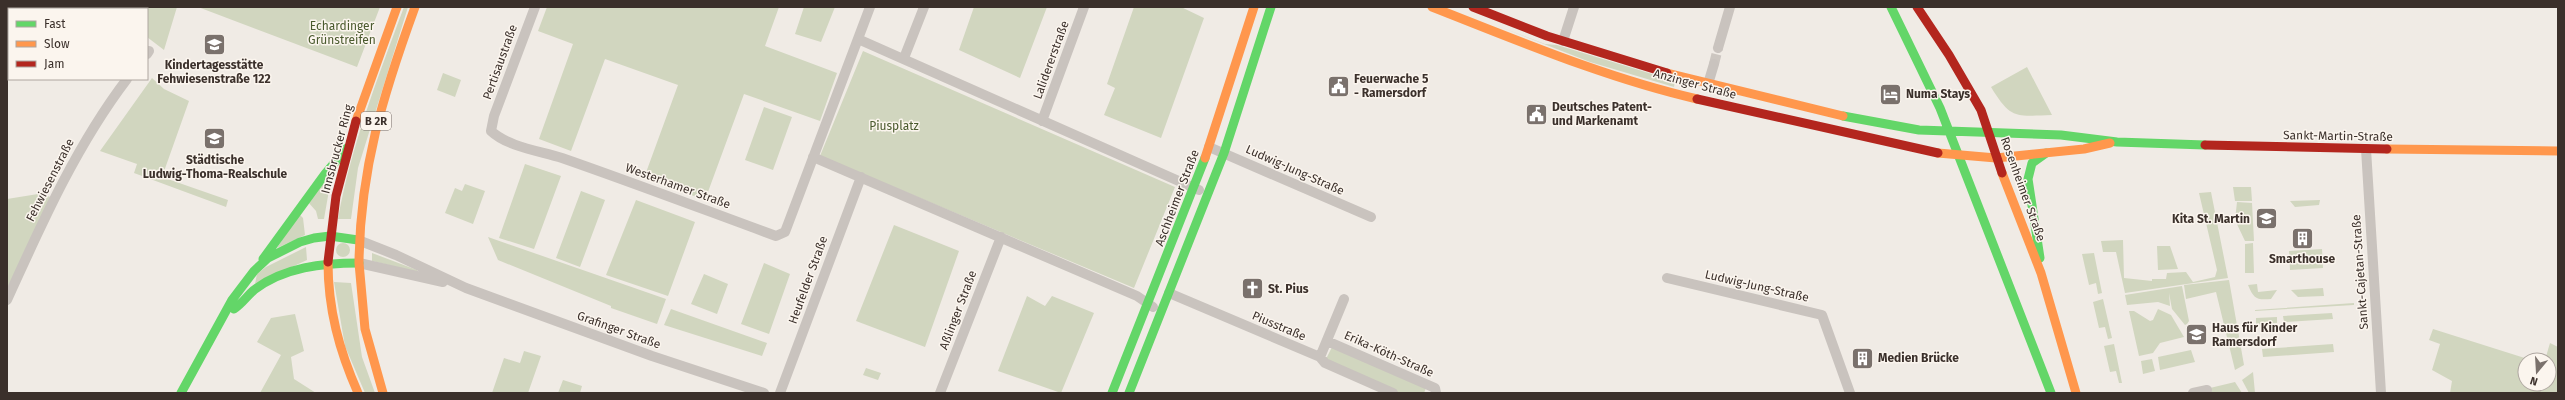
<svg xmlns="http://www.w3.org/2000/svg" width="2565" height="400" font-family="'Fira Sans',sans-serif">
<rect width="100%" height="100%" fill="#f0ebe5"/>
<path fill="#d1d6bf" d="M93 7H177L164 50 147 37V9H96Z
M198 7H380L357 67Z
M404 7H408L358 168 351 219H338C351 146 378 77 404 7Z
M547 7H779L765 46 837 73 820 121 744 94 705 200 644 178 678 85 605 59 571 151 539 139 573 44 538 31Z
M804 7H835L821 42 795 34Z
M974 7H1047L1020 78 959 50Z
M1134 7H1181L1204 18 1161 138 1104 115 1115 88 1107 84Z
M1495 25 1545 44 1557 45 1675 81 1674 87 1590 62Z
M863 51 1175 187 1134 288 820 156Z
M2027 67 2052 115C2016 116 2011 120 1991 87Z
M443 73 461 80 455 97 437 90Z
M152 78 164 89 189 101 162 177 228 200 226 207 134 173 137 164 100 151Z
M764 107 792 117 773 170 745 160Z
M525 164 561 176 534 249 499 238Z
M332 173 324 219H318L316 211 308 202Z
M465 184 485 191 473 224 445 213 455 188 462 191Z
M2233 187H2251L2252 201H2235Z
M581 191 605 200 580 267 556 258Z
M2211 192 2228 278 2125 293 2116 252H2103L2101 241 2123 240 2124 278 2152 281V279H2166L2167 273 2186 272 2193 282 2215 277 2217 270 2199 193Z
M38 194 51 197 7 289V199Z
M636 200 695 222 668 296 606 275Z
M2320 200 2319 205 2295 207 2290 201Z
M2237 202 2252 203 2254 241H2245L2235 220Z
M299 214 303 218 305 235 277 248Z
M894 225 959 251 925 347 856 321Z
M488 237 666 299 657 324 611 308V306L498 260Z
M2253 243 2254 273H2245V244Z
M336 250a7 7 0 1 1 14 0a7 7 0 1 1-14 0Z
M2157 246H2170L2178 269 2158 270Z
M306 247 307 260 255 284 257 274 266 267Z
M2322 249 2323 268 2290 270 2289 251Z
M372 253 417 270 418 272 372 261Z
M2094 253 2102 293 2098 294 2096 283 2089 285 2082 254Z
M764 263 790 274 769 334 741 324Z
M704 274 728 284 717 314 691 304Z
M2229 280 2244 365 2235 370 2216 292 2186 299 2184 285Z
M334 282 351 283 362 357 375 393H365L345 346Z
M2257 284 2258 292 2277 290 2271 299C2256 300 2254 299 2248 285Z
M2182 286 2189 321 2187 324 2185 325 2172 309 2169 293 2170 306 2158 302 2127 305 2125 295Z
M2323 288 2324 296 2298 297 2291 290Z
M1027 296 1045 306 1052 296 1094 313 1061 393 998 371Z
M2103 299 2112 338 2108 339 2105 327 2099 328 2093 302Z
M2354 303V305L2255 311V310Z
M671 309 767 343 762 356 664 325Z
M2158 309 2171 315 2184 337 2160 343 2153 353 2139 356 2129 311H2134L2150 321 2153 320Z
M2332 313 2333 319 2284 322 2283 316Z
M295 314 304 351 291 357 294 379 316 393H260L281 355 257 342 271 318Z
M2277 317V323L2256 325V318Z
M2433 329 2531 360H2525V384H2549V360H2545L2550 343 2558 347V393H2450L2452 381 2432 370 2440 344 2429 340Z
M2114 344 2122 383H2119L2116 371 2110 372 2104 346Z
M2333 344 2334 352 2263 357 2262 349Z
M1332 347 1426 388 1424 393H1398L1325 361Z
M2191 350 2195 362 2160 370 2158 357Z
M524 351 541 356 528 393H492L504 358 520 363Z
M2152 359 2155 371 2143 374 2141 361Z
M866 368 881 373 878 380 863 375Z
M2253 372 2255 393H2249L2242 380Z
M563 380 582 386 580 393H558Z
M2235 382 2242 393H2211L2210 388Z"/>
<g fill="none" stroke-linecap="round" stroke-linejoin="round">
<path stroke="#ccc6c0" stroke-width="10" stroke-dasharray="10 5" stroke-linecap="butt" d="M1714 64 1718 48"/>
<path stroke="#c9c3be" stroke-width="10" d="M535 7 494 116 491 131C508 147 540 151 562 158 634 183 705 210 776 236L785 232 870 7
M858 39 1199 190
M1563 41 1574 7
M1718 48 1730 7
M147 54 149 51
M904 58 924 7
M1708 84 1714 64
M1042 121 1084 7
M1209 147 1371 217
M2366 149 2381 393
M813 157 1137 296 1153 307
M358 240 396 255 466 288 652 356 764 393
M359 263 443 282
M1667 278 1822 315 1850 393
M1169 293 1320 357 1325 363 1393 393
M7 300C42 223 76 146 127 79
M1327 341 1435 388 1436 393
M1320 357 1344 299
M780 393 861 177
M940 393 1001 237
M2193 393 2207 390"/>
<path stroke="#63d668" stroke-width="9" d="M1891 7 1940 108 2051 393
M1843 116 1919 130 2061 135 2117 142 2205 145
M2040 258 2028 179 2032 163 2046 153
M263 259 325 174 347 148
M234 309C242 304 247 296 254 290 284 267 323 263 359 263
M181 393 232 300 254 271 268 258 300 242 314 238 330 236 358 240
M1112 393 1205 158
M1129 393 1224 153 1271 7"/>
<path stroke="#ff974d" stroke-width="9" d="M1432 7C1519 41 1606 78 1697 99
M1667 73 1843 116
M356 121 397 7
M2387 149 2558 151
M1938 153 1996 158 2084 149 2110 143
M1205 158 1254 7
M2002 173 2041 273 2076 393
M328 262C328 309 339 350 358 393
M359 263C360 169 383 95 415 7
M359 263 365 329 383 393"/>
<path stroke="#b3261e" stroke-width="9" d="M1473 7 1547 36 1667 73
M1917 7 1949 55 1981 110 2002 173
M1697 99 1938 153
M2205 145 2387 149
M328 262 336 196 356 121"/>
</g>
<defs>
<symbol id="school-square" viewBox="-11 -11 22 22"><rect x="-9" y="-9" width="18" height="18" rx="4" fill="#7a716c" stroke="#fbf5ee"/><path d="M0-5L7-2L0 1L-7-2ZM-4 1L0 2.5L4 1V4Q0 6-4 4Z" fill="#fff"/></symbol>
<symbol id="civic-square" viewBox="-11 -11 22 22"><rect x="-9" y="-9" width="18" height="18" rx="4" fill="#7a716c" stroke="#fbf5ee"/><path d="M-.6-6.5H3V-4.5H.6V-3L4-1V1h2V6H-6V1h2V-1L-.6-3ZM-1.2 2.5V6h2.4V2.5Z" fill="#fff"/></symbol>
<symbol id="hotel-square" viewBox="-11 -11 22 22"><rect x="-9" y="-9" width="18" height="18" rx="4" fill="#7a716c" stroke="#fbf5ee"/><path d="M-6-4.5h1.5V1H6V5H4.5V3h-9V5H-6ZM-4 0a1.8 1.8 0 1 1 3.6 0ZM.5 0V-2.5h3Q6-2.5 6 0Z" fill="#fff"/></symbol>
<symbol id="building-square" viewBox="-11 -11 22 22"><rect x="-9" y="-9" width="18" height="18" rx="4" fill="#7a716c" stroke="#fbf5ee"/><path d="M-4-6H4V6H1V3H-1V6H-4ZM-2.5-4.3h1.7v1.8h-1.7ZM.8-4.3h1.7v1.8H.8ZM-2.5-1h1.7V.8h-1.7ZM.8-1h1.7V.8H.8Z" fill="#fff"/></symbol>
<symbol id="church-square" viewBox="-11 -11 22 22"><rect x="-9" y="-9" width="18" height="18" rx="4" fill="#7a716c" stroke="#fbf5ee"/><path d="M-1.2-6h2.4v3.5h3.3v2.4h-3.3V6h-2.4V-.1h-3.3v-2.4h3.3Z" fill="#fff"/></symbol>
</defs>
<g fill-rule="evenodd">
<use href="#school-square" x="202" y="32" width="25" height="25"/>
<use href="#civic-square" x="1326" y="74" width="25" height="25"/>
<use href="#hotel-square" x="1878" y="82" width="25" height="25"/>
<use href="#civic-square" x="1524" y="102" width="25" height="25"/>
<use href="#school-square" x="202" y="126" width="25" height="25"/>
<use href="#school-square" x="2254" y="206" width="25" height="25"/>
<use href="#building-square" x="2290" y="226" width="25" height="25"/>
<use href="#church-square" x="1240" y="276" width="25" height="25"/>
<use href="#school-square" x="2184" y="322" width="25" height="25"/>
<use href="#building-square" x="1850" y="346" width="25" height="25"/>
</g>
<g text-anchor="middle" stroke-width="3" stroke-linejoin="round" paint-order="stroke">
<rect fill="#fbf5ee" stroke="#756b66" stroke-width="1" x="361" y="112" width="30" height="18" rx="3"/>
<g font-size="11" font-weight="bold" fill="#3b302b">
<text x="376" y="125">B 2R</text>
</g>
<g font-size="12" fill="#4a5a2e" stroke="#fbf5ee">
<text x="342" y="30">Echardinger<tspan x="342" dy="14">Grünstreifen</tspan></text>
<text x="894" y="130">Piusplatz</text>
</g>
<g font-size="12" fill="#3b302b" stroke="#fbf5ee">
<text transform="translate(1051 60) rotate(-70)" y="4">Lalidererstraße</text>
<text transform="translate(500 62) rotate(-70)" y="4">Pertisaustraße</text>
<text transform="translate(1695 84) rotate(15)" y="4">Anzinger Straße</text>
<text transform="translate(2338 136) rotate(1)" y="4">Sankt-Martin-Straße</text>
<text transform="translate(337 149) rotate(-75)" y="4">Innsbrucker Ring</text>
<text transform="translate(1295 170) rotate(24)" y="4">Ludwig-Jung-Straße</text>
<text transform="translate(50 180) rotate(-63)" y="4">Fehwiesenstraße</text>
<text transform="translate(678 186) rotate(20)" y="4">Westerhamer Straße</text>
<text transform="translate(2023 189) rotate(70)" y="4">Rosenheimer Straße</text>
<text transform="translate(1177 198) rotate(-69)" y="4">Aschheimer Straße</text>
<text transform="translate(2360 272) rotate(-94)" y="4">Sankt-Cajetan-Straße</text>
<text transform="translate(808 280) rotate(-70)" y="4">Heufelder Straße</text>
<text transform="translate(1757 286) rotate(13)" y="4">Ludwig-Jung-Straße</text>
<text transform="translate(958 310) rotate(-69)" y="4">Aßlinger Straße</text>
<text transform="translate(1279 326) rotate(23)" y="4">Piusstraße</text>
<text transform="translate(619 330) rotate(20)" y="4">Grafinger Straße</text>
<text transform="translate(1389 354) rotate(24)" y="4">Erika-Köth-Straße</text>
</g>
<g font-size="12" font-weight="bold" fill="#3b302b" stroke="#fbf5ee" text-anchor="start">
<text x="214" y="69" text-anchor="middle">Kindertagesstätte<tspan x="214" dy="14">Fehwiesenstraße 122</tspan></text>
<text x="1354" y="83">Feuerwache 5<tspan x="1354" dy="14">- Ramersdorf</tspan></text>
<text x="1906" y="98">Numa Stays</text>
<text x="1552" y="111">Deutsches Patent-<tspan x="1552" dy="14">und Markenamt</tspan></text>
<text x="215" y="164" text-anchor="middle">Städtische<tspan x="215" dy="14">Ludwig-Thoma-Realschule</tspan></text>
<text x="2250" y="223" text-anchor="end">Kita St. Martin</text>
<text x="2302" y="263" text-anchor="middle">Smarthouse</text>
<text x="1268" y="293">St. Pius</text>
<text x="2212" y="332">Haus für Kinder<tspan x="2212" dy="14">Ramersdorf</tspan></text>
<text x="1878" y="362">Medien Brücke</text>
</g>
</g>
<rect width="2565" height="400" fill="none" stroke="#3b302b" stroke-width="16"/>
<rect x="8" y="8" width="140" height="72" fill="#fbf5ee" stroke="#aea6a0"/>
<rect x="16" y="21" width="20" height="6" fill="#63d668" stroke="#aea6a0"/>
<text x="44" y="28" font-size="12" fill="#3b302b">Fast</text>
<rect x="16" y="41" width="20" height="6" fill="#ff974d" stroke="#aea6a0"/>
<text x="44" y="48" font-size="12" fill="#3b302b">Slow</text>
<rect x="16" y="61" width="20" height="6" fill="#b3261e" stroke="#aea6a0"/>
<text x="44" y="68" font-size="12" fill="#3b302b">Jam</text>
<g transform="translate(2537 372) rotate(198)"><circle r="19" fill="#fbf5ee" stroke="#aea6a0"/>
<path d="M0-3L7 15L0 10L-7 15Z" fill="#7a716c"/>
<text y="-6" font-size="11" font-weight="bold" text-anchor="middle" fill="#3b302b">N</text>
</g>
</svg>
